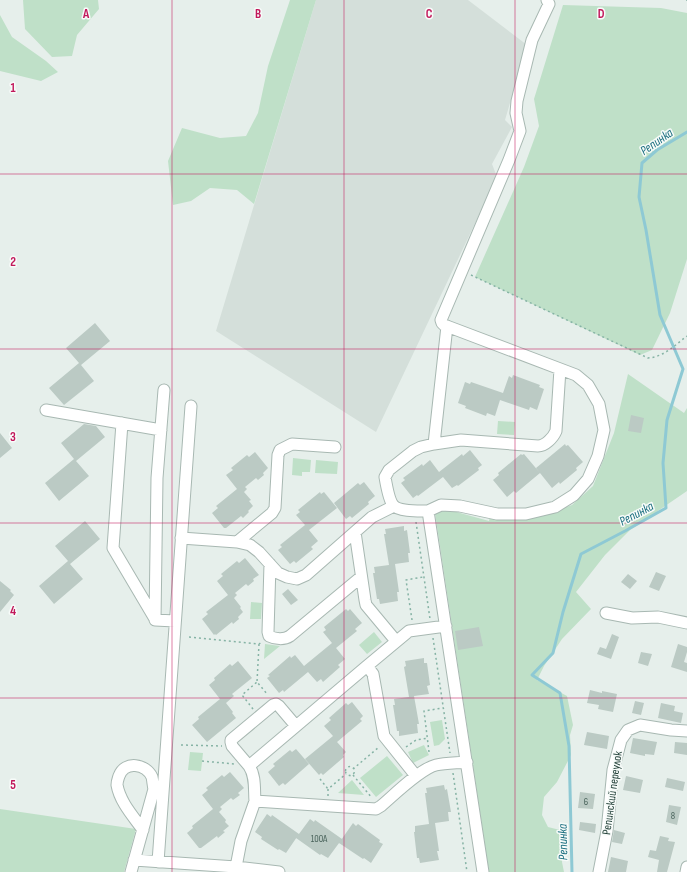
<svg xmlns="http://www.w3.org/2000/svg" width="687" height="872" font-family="'Sofia Sans Condensed',sans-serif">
<rect width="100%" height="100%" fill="#e6efeb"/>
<path fill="#d4dfda" d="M316 0H468L527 45 505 120 512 127 492 164 497 177 376 432 216 331Z"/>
<path fill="#bfe0c8" d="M23 0H98L99 9 77 35 72 56 52 57 25 29Z
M290 0H316L254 204 237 190 210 188 191 201 173 205 168 161 182 128 220 138 246 136 258 113 268 66Z
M563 5 661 8 687 13V259L670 313 652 350 640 355 475 277 524 167 539 126 534 99Z
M0 15 12 37 46 61 58 72 41 81 0 71Z
M628 374 684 413 687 408V491L630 530 605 555 576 592 591 609 562 639 544 666 537 680 567 696 573 725 570 735 571 755 557 782 544 797 542 815 548 827 564 831 562 862 564 872H489L435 513 442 508 489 521 490 516 514 519 538 517 572 505 593 486 614 433Z
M498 421 515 422 514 435 497 434Z
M293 458 311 460 310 472H302V476L292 475Z
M316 460 338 462 337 474 315 473Z
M251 602 262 603 261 619H250Z
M374 632 382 642 367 654 359 645Z
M265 644 280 646 264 659Z
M442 720 445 739 439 745 434 746 430 722Z
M424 745 429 755 413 763 408 752Z
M190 752 203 753 201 771 188 770Z
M387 756 403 775 376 797 360 778Z
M352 780 364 795 338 793Z
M0 809 136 829 124 872H0Z"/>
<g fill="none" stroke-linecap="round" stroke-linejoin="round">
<path stroke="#8ec9d4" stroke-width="3" d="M572 872 569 746 560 693 532 675 553 653 563 612 581 554 625 531 666 508 663 463 667 420 683 369 660 315 646 230 639 197 642 163 657 150 687 132"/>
</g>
<path fill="#bbcac4" d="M95 323 110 341 81 365 94 381 64 405 49 388 79 363 66 348Z
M513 375 540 385 539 387 544 389 537 410 530 407 529 410 500 400 495 416 487 413 486 416 465 408 466 406 458 403 465 382 470 384 471 382 503 393 509 376 512 378Z
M631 415 644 418 641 433 628 431Z
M84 424 96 426 105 437 76 461 89 476 59 501 45 483 74 459 61 443Z
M0 433 12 448 0 458Z
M565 444 566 446 568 445 583 462 576 468 577 470 560 484 559 482 552 488 536 468Z
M470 450 482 465 478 468 479 470 458 486 457 485 452 488 443 477 418 496 417 495 413 498 401 483 405 480 403 478 422 464 423 466 430 460 439 472 462 454 463 456Z
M255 452 268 468 263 473 264 475 258 480 256 478 245 487 247 489 244 492 251 500 249 501 253 506 248 511 249 512 243 518 241 516 226 528H224L212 513 218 508 216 506 237 489 226 475 233 470 231 468 247 455 249 457Z
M521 454 522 455 524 454 540 473 516 493 514 491 507 497 493 480 499 475 498 473Z
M364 482 375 496 368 502 369 504 352 518 350 516 346 519 334 503 358 483 360 485Z
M320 492 321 494 324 492 337 508 309 530 318 541 311 547 313 549 296 563 294 561 290 564 278 550 282 547 280 545 305 525 296 515 300 512 298 510Z
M85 521 100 539 70 564 83 579 54 604 39 586 68 561 55 546Z
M404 526V531L407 530 410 553H408L409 562 395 564 399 592H397L398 601 380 604 379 599H377L373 573H375L374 567 389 565 384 534H386L385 529Z
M245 558 259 575 253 579 254 581 248 586 246 584 235 593 237 595 234 598 241 607 240 608 243 612 238 617 239 619 233 624 232 622 216 635 215 634 214 635 202 619 208 614 206 612 228 595 217 581 223 576 221 574 237 561 239 563Z
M656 572 666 576 659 591 649 587Z
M628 574 637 581 630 589 621 582Z
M0 581 11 590 10 591 14 595 0 612Z
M288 589 298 600 291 605 282 594Z
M346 609 348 611 350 609 362 623 355 629 357 631 336 648 345 659 338 665 340 667 323 682 321 679 317 682 308 672 284 692 283 690 279 693 267 678 270 676 268 675 290 656 291 658 295 655 304 666 332 643 323 632 326 630 324 627Z
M479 627 483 646 458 650 455 631Z
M612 634 619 637 611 659 597 654 600 647 606 649Z
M678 644 687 647V652L684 662 687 663V672L671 667Z
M641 652 652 654 648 666 638 663Z
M424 658V663H427L430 685 427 686 429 694 414 696 419 724H417L418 733 399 736V731H397L393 705H395L394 699 409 697 404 667 406 666 405 661Z
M238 661 252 678 232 694 234 696 226 703 233 712 232 713 236 718 207 742 192 725 199 719 198 717 220 699 209 685 215 680 214 678 230 664 232 666Z
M590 690 602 693V691L617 694 613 712 598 709 599 705 587 703Z
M635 701 644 703 641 715 632 713Z
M352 702 363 716 360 719 362 721 337 742 346 752 343 755 344 757 323 775 321 773 319 775 305 759 333 736 324 726 331 720 329 718 346 703 348 705Z
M661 703 675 706 674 711 683 713 681 723 658 718Z
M587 732 609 736 607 749 584 745Z
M633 738 657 742 654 755 645 754V756L630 753Z
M675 742 687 743V755L674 753Z
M296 749 309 764 285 785 283 783 279 786 268 772 275 766 273 764 290 750 292 752Z
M230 772 244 788 238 793 240 795 233 800 231 798 220 807 222 809 219 812 226 820 225 822 229 826 223 831 225 832 218 838 217 836 201 848H199L187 833 193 828 192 826 213 809 202 795 208 790 206 788 222 775 224 777Z
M626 776 643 780 640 793 623 790Z
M667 778 685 782 683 791 665 787Z
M444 785 445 790 447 789 451 812H448L449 821 435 823 439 851H437L439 860 420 863 419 858H417L414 832H415V826L429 824 425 793H427L426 788Z
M580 792 595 794 593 809 578 808Z
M669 805 681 807 677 825 666 822Z
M267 814 271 817 272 815 299 834 286 853 279 849 278 850 261 839 262 837 255 832Z
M310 819 314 822 315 820 342 839 328 858 321 854 320 855 296 838Z
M580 822 596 824 595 833 579 830Z
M353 823 356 826 358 824 380 840 379 842 383 844 371 863 364 858 363 859 339 843Z
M614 830 625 833 622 844 612 842Z
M660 836 669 838 668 841 675 842 667 872H657L659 860 648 857 650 850 656 851Z
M611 857 628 861 626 872H608Z"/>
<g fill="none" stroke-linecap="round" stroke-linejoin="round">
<defs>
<path id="minor" d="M164 390 157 478 155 620 175 621
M46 410 161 430
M122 423 113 548 155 619
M434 444 447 326
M428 511C419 511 399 512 393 505 389 500 386 483 385 477L389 470 413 451 421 447 434 444 461 440 538 446C545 446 553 438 556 431L560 369
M355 532 365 600 366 605 396 641
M181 538 237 542 250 545 259 552 278 573 287 577 297 579 306 575 372 517 394 506
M237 542 272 513 275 508 278 455 280 450 292 444 335 447
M270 564 268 632 269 636C275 639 284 640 290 636L361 577
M606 613 632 618 658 617 687 623
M249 766 232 746 231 742V740L273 705 276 704 279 706 296 726
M416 776 384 736 373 674 367 666 409 631 446 626
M255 801C254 790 256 776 249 766L367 666
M134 860 236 867 279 872
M158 862 191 406
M236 867 241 841 255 801 376 809 381 806C394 795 420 769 436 765 445 763 457 763 467 762
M131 872 154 789C153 786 153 781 152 777 146 764 125 760 119 776 118 779 117 781 117 785 120 802 133 816 143 830
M483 872 428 511 441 505 460 506 497 514H526L555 507 574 495 588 479 598 456 604 430 599 404 588 385 576 375 444 325 442 323 441 320 509 160 520 131 516 113 517 101 532 40 549 4 547 0
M599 872 607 831 613 770 621 740 628 730 640 725 671 730 687 731
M686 872 687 867"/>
</defs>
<use href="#minor" stroke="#a8b8b2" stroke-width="13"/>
<path stroke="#86b3a5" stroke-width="1.5" stroke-dasharray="2 3" stroke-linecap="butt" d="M686 0H687
M471 275 648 358C664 357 675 345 687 336
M416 522 430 619
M412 620 406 580 423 577
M189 637 259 644 262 642
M433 638 450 753
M259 644 257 682 268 695
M253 709 242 695 257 682
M181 745 222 746
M406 747 416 740 428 738
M429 752 424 711 443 708
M202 761 234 764
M345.5 771a4.5 4.5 0 1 1 9 0a4.5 4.5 0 1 1-9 0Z
M353 769 379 747
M453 773 467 872
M353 775 372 798
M320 779 328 789
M328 796V789L346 774"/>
<use href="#minor" stroke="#fff" stroke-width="11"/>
</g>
<path fill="none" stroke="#c2185b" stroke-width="1" stroke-opacity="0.55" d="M172 0V872M344 0V872M515 0V872M0 174H687M0 349H687M0 523H687M0 698H687"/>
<g text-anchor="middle" stroke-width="3" stroke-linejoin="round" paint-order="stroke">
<g font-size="10" fill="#4a645c">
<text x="586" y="805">6</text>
<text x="673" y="819">8</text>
<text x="319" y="842">100А</text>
</g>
<g font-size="12" fill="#24423a" stroke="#f7fbf9">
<text transform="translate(612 793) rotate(-82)" y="4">Репинский переулок</text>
</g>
<g font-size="13" font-style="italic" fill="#1c6f80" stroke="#f7fbf9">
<text transform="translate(656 141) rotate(-35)" y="5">Репинка</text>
<text transform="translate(636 513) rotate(-28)" y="5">Репинка</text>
<text transform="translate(562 842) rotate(-91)" y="5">Репинка</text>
</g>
</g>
<g font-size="13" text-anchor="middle" font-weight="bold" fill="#c2185b" stroke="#f7fbf9" stroke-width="3" stroke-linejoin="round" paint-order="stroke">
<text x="86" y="18">A</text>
<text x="258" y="18">B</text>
<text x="429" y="18">C</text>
<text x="601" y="18">D</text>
<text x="13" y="92">1</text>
<text x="13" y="266">2</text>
<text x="13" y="441">3</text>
<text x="13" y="615">4</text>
<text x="13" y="789">5</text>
</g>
</svg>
